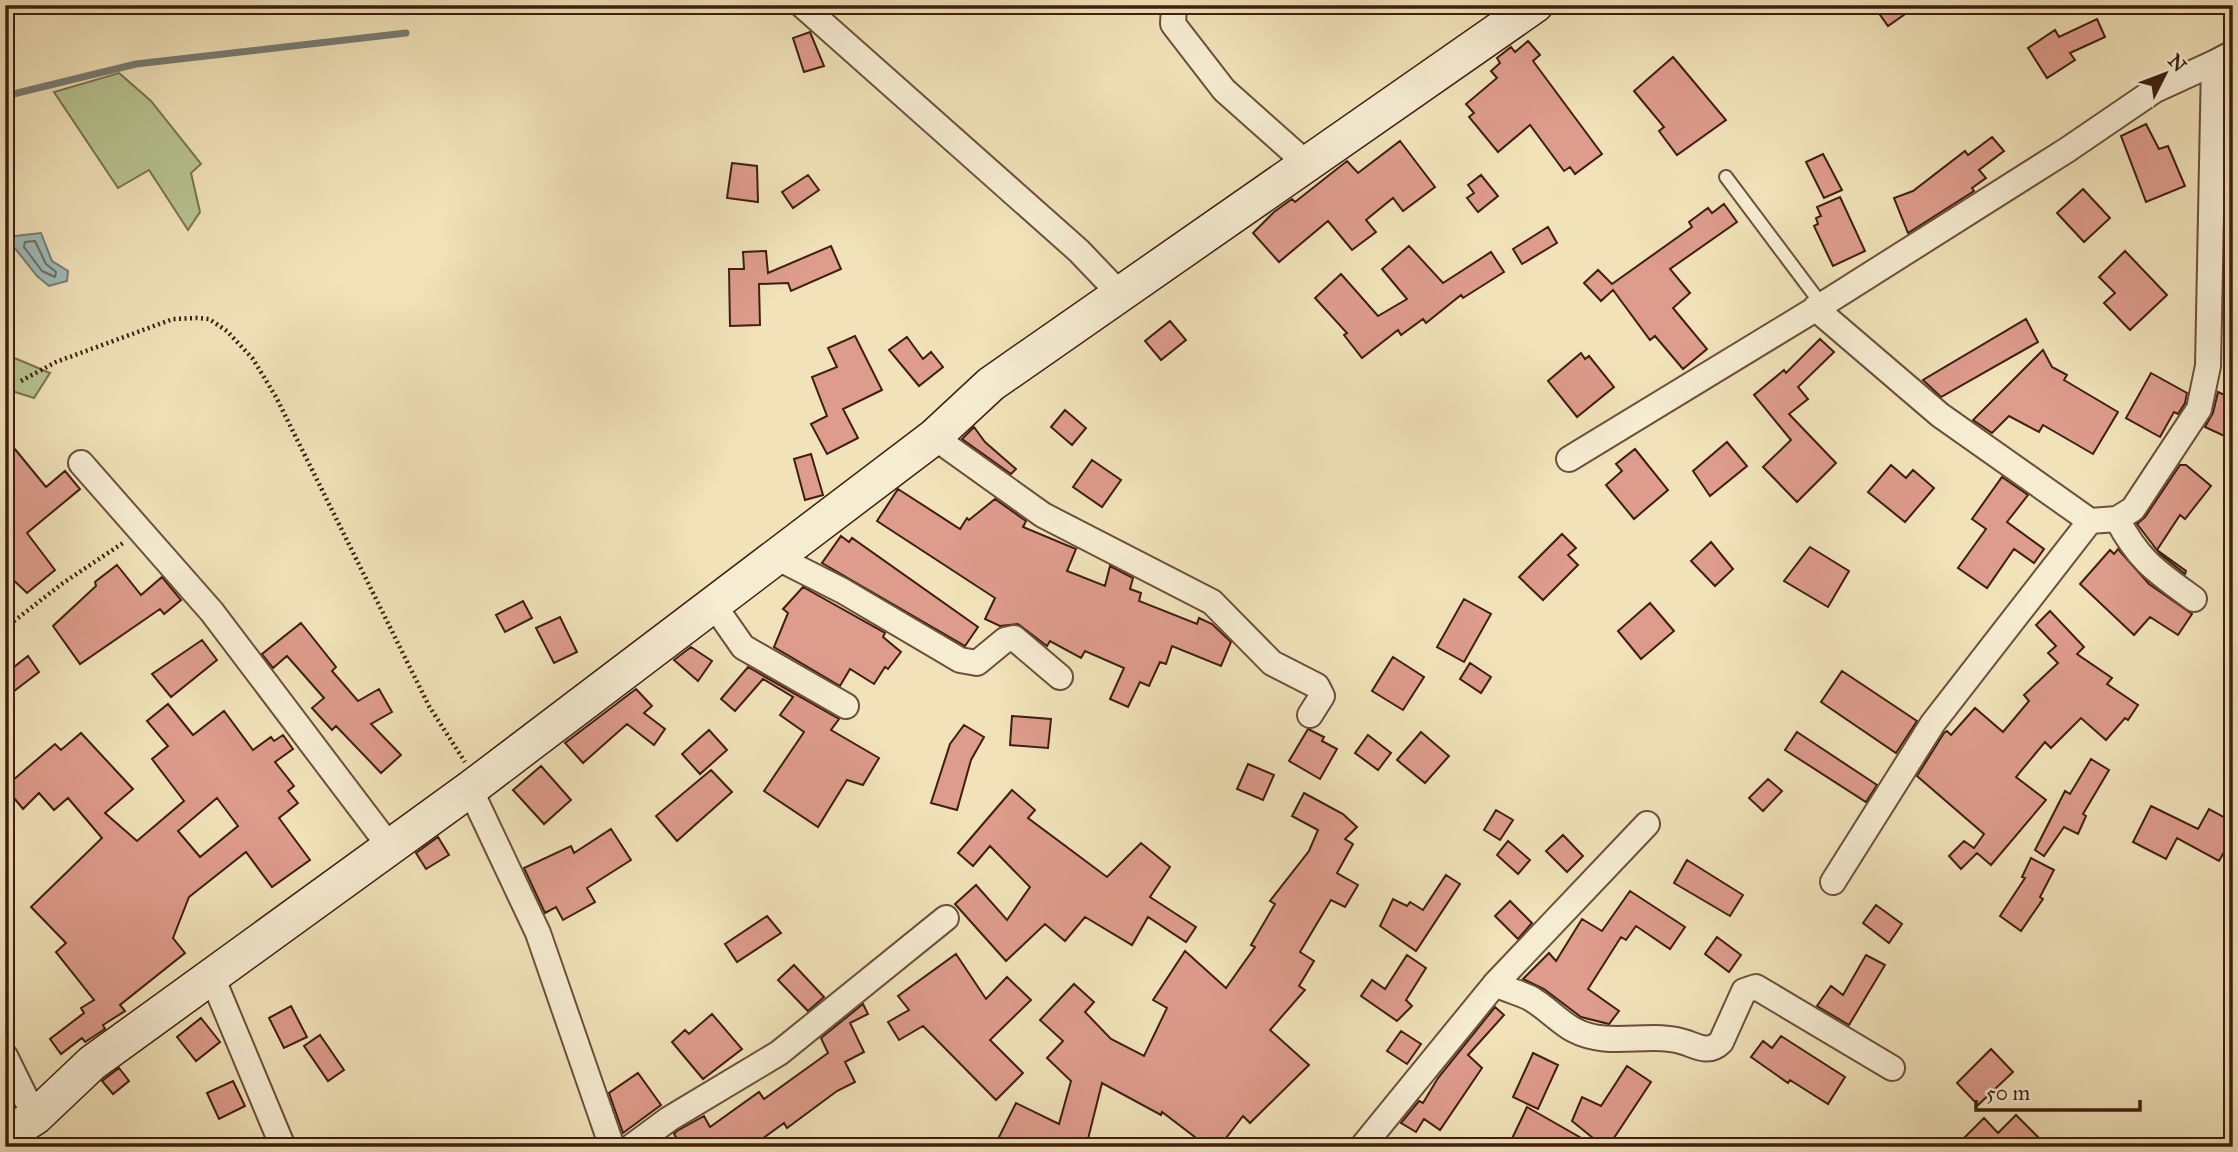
<svg xmlns="http://www.w3.org/2000/svg" width="2238" height="1152" font-family="'IM FELL Great Primer',serif">
<rect width="100%" height="100%" fill="#f1e2b9"/>
<filter id="stains"><feTurbulence type="fractalNoise" baseFrequency=".00286" numOctaves="4"/><feColorMatrix values="0 0 0 0 .2 0 0 0 0 .09 0 0 0 0 .02 0 0 0 .5 -.17"/></filter>
<radialGradient id="worn" r=".72"><stop offset=".6" stop-color="#630" stop-opacity="0"/><stop offset="1" stop-color="#630" stop-opacity=".3"/></radialGradient>
<path fill="#b7c491" stroke="#7a7250" stroke-width="2" d="M119 73 151 101 201 164 191 173 200 212 188 230 149 170 118 188 54 92Z
M5 354 50 373 34 398 12 391 5 413Z"/>
<path fill="#9ebcb9" stroke="#787d75" stroke-width="2" d="M41 233 52 261 68 271 67 281 49 286 37 276 6 237Z"/>
<g fill="none" stroke-linecap="round" stroke-linejoin="round">
<path stroke="#6e6e64" stroke-width="2" d="M35 241 46 264 56 272 55 277 42 271 24 247 25 242Z"/>
<path stroke="#787d75" stroke-width="7" d="M5 96 136 64 406 33"/>
</g>
<path fill="#de9c8c" stroke="#3e1f10" stroke-width="2" fill-rule="evenodd" d="M1873 5H1918L1888 26Z
M2097 19 2105 37 2070 53 2075 60 2047 78 2028 48 2055 30 2059 37Z
M810 32 824 66 804 72 793 38Z
M1528 41 1540 55 1533 61 1602 154 1575 174 1570 167 1564 171 1530 125 1498 152 1469 117 1474 113 1466 104 1497 78 1491 71 1500 63 1497 58 1511 47 1515 52Z
M1673 57 1726 120 1677 155 1659 131 1664 127 1634 91Z
M2146 124 2159 149 2168 146 2185 186 2146 202 2121 136Z
M1992 137 2004 151 1979 170 1986 178 1972 188 1974 191 1908 233 1894 198 1913 191 1965 151 1968 155Z
M1400 141 1435 187 1403 211 1393 198 1366 220 1376 232 1352 250 1328 221 1279 262 1253 233 1274 212 1292 199 1295 202 1347 161 1358 173Z
M1823 154 1842 190 1824 198 1806 162Z
M732 163 757 166 758 202 727 198Z
M808 175 819 190 793 208 782 192Z
M1481 175 1498 196 1478 212 1467 198 1474 193 1468 185Z
M2083 189 2110 218 2084 242 2057 213Z
M1840 197 1865 251 1833 266 1814 226 1818 224 1816 218 1821 216 1817 207Z
M1724 204 1737 222 1670 269 1690 293 1673 308 1707 349 1683 369 1655 336 1650 340 1613 290 1601 301 1584 283 1598 270 1612 284 1692 227 1689 222 1708 208 1712 213Z
M1548 227 1557 243 1522 264 1513 249Z
M831 246 841 269 791 291 788 283 759 284 760 325 730 326 729 269H744L743 252 766 251 768 273Z
M1409 246 1443 283 1491 252 1504 272 1463 298 1461 295 1426 323 1423 319 1401 335 1398 330 1362 358 1344 335 1347 333 1315 298 1341 274 1378 316 1407 299 1382 269Z
M2125 251 2167 295 2130 330 2104 303 2115 293 2099 277Z
M2026 319 2038 342 1941 397 1923 380Z
M1170 321 1186 340 1161 360 1145 341Z
M855 336 882 390 843 409 858 438 827 454 811 424 827 416 812 377 837 367 828 348Z
M907 337 923 359 931 352 943 367 919 386 889 350Z
M1820 339 1834 352 1798 387 1808 399 1789 414 1836 463 1797 502 1763 467 1791 440 1754 395 1784 370 1786 373Z
M2043 350 2052 367 2067 375 2064 380 2118 412 2093 454 2043 425 2039 432 2009 416 1992 433 1973 420Z
M1581 353 1585 359 1589 356 1614 387 1577 417 1548 381Z
M2151 373 2187 393 2185 403 2178 414 2174 412 2160 437 2126 418Z
M2218 392 2233 399V440L2205 427 2213 413Z
M1065 410 1086 428 1072 445 1051 427Z
M974 427 985 442 1016 469 1011 474 962 439Z
M5 437 46 487 65 471 80 489 27 533 55 570 27 593 5 572Z
M1727 442 1747 466 1710 496 1693 471Z
M1635 449 1668 490 1634 519 1606 485 1622 471 1616 464Z
M811 454 823 495 805 500 794 459Z
M1092 460 1121 480 1102 507 1073 487Z
M1891 465 1906 478 1913 470 1934 488 1905 522 1868 492Z
M2180 465H2186L2211 486 2185 519 2180 515 2157 550 2186 571 2185 574 2160 554 2137 524 2145 517Z
M2002 477 2028 495 2007 522 2044 549 2034 563 2014 549 1987 588 1958 568 1986 529 1972 519Z
M898 489 960 529 967 518 969 520 995 499 1026 521 1023 527 1076 549 1067 571 1105 586 1110 566 1133 578 1130 589 1141 593 1139 601 1197 624 1199 618 1212 624 1231 642 1221 666 1172 646 1166 664 1160 662 1149 686 1140 682 1128 707 1110 699 1124 668 1085 651 1081 658 1050 641 1047 646 1018 624 1000 626 985 619 995 598 877 521Z
M1562 534 1576 548 1568 555 1578 565 1543 600 1519 577Z
M841 536 849 542 852 538 978 627 965 646 822 563Z
M1711 542 1733 569 1715 586 1691 561Z
M1810 547 1849 571 1828 607 1784 581Z
M2118 549 2149 584 2192 614 2178 635 2150 617 2134 635 2080 584 2110 550 2114 554Z
M117 565 141 595 162 577 181 600 164 614 160 609 80 664 53 626 96 586 95 582Z
M803 587 885 633 883 637 901 652 888 669 885 667 874 684 850 669 840 686 774 647 788 613 783 609Z
M1464 599 1491 614 1464 662 1437 647Z
M523 601 532 618 505 632 496 615Z
M1650 603 1674 631 1641 659 1618 631Z
M2050 611 2084 647 2077 654 2112 678 2107 684 2138 705 2128 720 2125 718 2106 740 2081 718 2051 748 2045 742 2016 777 2046 800 1991 865 1977 853 1961 869 1949 856 1964 841 1974 848 1984 834 1917 776 1944 733 1947 731 1951 735 1975 708 2003 732 2029 701 2024 695 2058 663 2048 653 2056 646 2036 625Z
M560 617 577 652 554 663 536 628Z
M301 623 336 667 332 671 358 701 379 689 392 712 371 724 401 755 381 773 336 726 332 730 312 708 324 698 287 656 273 668 262 654Z
M202 640 217 660 171 697 152 674Z
M691 647 712 661 698 681 674 660Z
M28 656 39 672 5 698V674Z
M1393 657 1424 677 1403 710 1372 691Z
M1470 663 1491 677 1481 693 1460 679Z
M748 667 839 719 831 730 879 758 863 785 847 780 818 827 764 791 804 732 780 715 793 697 763 679 735 711 721 699Z
M1842 671 1917 721 1896 753 1821 702Z
M636 689 652 706 644 713 665 729 654 745 627 724 583 763 565 743Z
M168 704 193 735 224 711 253 750 271 737 274 741 283 735 293 749 275 762 294 786 288 791 298 803 279 818 310 860 272 887 246 852 189 897 173 938 185 953 120 1005 125 1011 103 1025 105 1029 85 1042 82 1038 61 1054 50 1039 84 1013 81 1008 94 1000 56 952 66 943 31 907 102 838 68 798 54 810 39 793 23 809 5 787 55 744 61 750 81 733 133 789 105 813 137 841 184 801 152 759 168 746 147 721ZM217 798 238 826 200 857 178 831Z
M1012 716 1051 719 1048 748 1010 745Z
M964 725 984 737 971 760 957 810 931 803 950 744Z
M1308 729 1324 737 1322 741 1337 749 1320 779 1289 761Z
M709 730 727 750 700 774 682 754Z
M1421 732 1449 756 1425 783 1397 760Z
M1797 732 1877 785 1866 802 1785 750Z
M1368 735 1391 753 1378 770 1355 753Z
M2091 759 2109 770 2083 814 2086 816 2078 834 2064 827 2044 856 2035 850 2065 791 2070 794Z
M1248 764 1274 775 1263 800 1237 789Z
M541 766 571 800 544 824 513 790Z
M711 770 732 792 677 841 656 816Z
M1768 779 1782 791 1763 811 1749 798Z
M1012 790 1035 810 1028 818 1107 877 1141 843 1170 867 1150 897 1196 927 1186 942 1148 917 1132 945 1085 917 1065 941 1045 924 1006 961 955 904 976 885 1007 920 1030 887 990 846 973 866 958 853Z
M1304 793 1343 814 1357 827 1345 839 1353 844 1337 873 1358 885 1345 907 1331 900 1300 952 1314 961 1299 986 1305 990 1270 1030 1309 1065 1250 1123 1243 1116 1219 1147H1208L1162 1112 1161 1115 1102 1083 1086 1147H994L1016 1103 1059 1124 1071 1081 1047 1058 1063 1041 1040 1020 1074 984 1094 1002 1085 1012 1111 1039 1144 1056 1167 1008 1153 1000 1185 951 1226 988 1255 947 1251 945 1275 904 1270 901 1309 851 1318 830 1292 816Z
M2151 806 2198 829 2209 809 2233 822V836L2219 861 2177 838 2166 859 2133 842Z
M1496 810 1513 820 1500 840 1484 830Z
M611 829 631 860 587 888 595 902 563 920 556 907 545 913 524 868 571 846 574 853Z
M1563 835 1583 856 1567 872 1546 851Z
M438 837 449 855 426 869 416 853Z
M1508 841 1530 860 1518 874 1497 855Z
M2031 858 2054 870 2040 897 2043 899 2021 931 2000 916 2025 878 2022 877Z
M1687 860 1743 895 1730 916 1674 883Z
M1446 875 1460 884 1416 951 1380 926 1393 899 1407 906 1410 902 1423 910Z
M1630 891 1685 927 1670 949 1636 926 1626 940 1621 937 1588 989 1619 1011 1609 1024 1581 1017 1544 989 1523 979 1549 953 1556 961 1582 919 1602 931Z
M1510 901 1532 923 1518 939 1495 916Z
M1876 905 1902 924 1889 943 1863 923Z
M767 916 781 933 737 962 725 944Z
M1717 937 1741 955 1729 972 1705 954Z
M956 954 986 999 1007 977 1031 1000 990 1040 1023 1073 996 1100 923 1026 899 1040 888 1022 909 1010 898 996Z
M1407 955 1426 968 1406 1000 1412 1006 1397 1021 1361 996 1372 980 1385 989Z
M1866 955 1885 965 1849 1025 1817 1006 1831 986 1843 995Z
M794 965 824 997 808 1011 778 980Z
M863 1004 868 1014 850 1023 864 1052 845 1062 855 1082 837 1091 787 1128 784 1123 751 1147H682L674 1134 677 1131 704 1116 710 1127 759 1092 764 1099 828 1053 821 1038Z
M291 1006 307 1037 284 1048 269 1018Z
M1495 1007 1504 1015 1468 1055 1482 1068 1440 1130 1424 1119 1416 1132 1401 1123 1419 1101 1423 1103 1438 1078Z
M712 1014 742 1049 703 1079 672 1042 685 1030 689 1034Z
M201 1018 220 1042 196 1061 177 1037Z
M1401 1031 1421 1044 1407 1064 1387 1051Z
M320 1035 344 1070 328 1081 304 1046Z
M1781 1036 1845 1077 1828 1104 1790 1080 1788 1083 1751 1057 1763 1041 1772 1048Z
M1991 1049 2013 1072 1978 1105 1957 1083Z
M1533 1053 1558 1065 1538 1109 1513 1097Z
M1627 1066 1651 1082 1608 1147H1604L1572 1121 1582 1097 1601 1106Z
M119 1068 129 1081 113 1094 102 1081Z
M638 1073 661 1105 623 1133 609 1093Z
M233 1081 245 1106 219 1119 207 1093Z
M1527 1107 1597 1147H1508Z
M2016 1115 2048 1147H1955L1984 1118 1998 1133Z"/>
<g fill="none" stroke-linecap="round" stroke-linejoin="round">
<defs>
<path id="lane" d="M1726 177 1822 305"/>
<path id="street" d="M802 5 1079 251 1120 294
M1174 5 1173 24 1224 90 1306 163
M1815 308 1940 415 2090 521 2117 519 2133 509 2199 409 2208 366 2214 63 2233 53
M934 437 1043 515 1212 602 1272 663 1317 686 1322 696 1310 715
M1569 459 1822 305 2067 150 2155 90 2214 63
M81 463 212 612 390 847
M2117 519C2139 561 2157 572 2194 599
M776 557 843 591 960 660 977 663 1005 640 1014 638 1060 677
M713 604 743 647 846 706
M470 789 538 933 612 1147
M1833 882 1933 723 2090 521
M212 977 283 1147
M1495 984 1647 824
M5 1056 35 1117
M631 1147 669 1119 779 1053 946 918
M1362 1147 1495 984C1506 989 1519 993 1530 998 1546 1007 1559 1022 1574 1030 1610 1049 1651 1030 1687 1043 1700 1048 1710 1053 1721 1042L1744 991 1756 987 1892 1068"/>
<path id="secondary" d="M5 1136 35 1117 92 1063 470 789 934 437 991 384 1535 5"/>
</defs>
<use href="#lane" stroke="#6b503a" stroke-width="16"/>
<use href="#street" stroke="#6b503a" stroke-width="28"/>
<use href="#secondary" stroke="#3e1f10" stroke-width="38"/>
<path stroke="#3e1f10" stroke-width="4.5" stroke-dasharray="2 3.5" stroke-linecap="butt" d="M21 381 56 362 173 319 197 318 209 319 227 331 253 359 276 397 429 706 465 762
M5 628 63 583 123 543"/>
<use href="#lane" stroke="#f6ecd2" stroke-width="12"/>
<use href="#street" stroke="#f6ecd2" stroke-width="24"/>
<use href="#secondary" stroke="#f6ecd2" stroke-width="35"/>
</g>
<rect width="2238" height="1152" fill="none" stroke="#f1e2b9" stroke-width="28"/>
<rect x="7" y="7" width="2224" height="1138" fill="none" stroke="#3e1f10" stroke-width="3.5"/>
<rect x="14" y="14" width="2210" height="1124" fill="none" stroke="#3e1f10" stroke-width="2"/>
<g transform="translate(2165 74) rotate(48)" stroke="#f6ecd2" stroke-width="5" paint-order="stroke">
<path d="M0-5L12 26L0 18L-12 26Z" fill="#3e1f10"/>
<text y="-10" font-size="19" font-weight="bold" text-anchor="middle" fill="#3e1f10">N</text>
</g>
<path d="M1976 1100v10h164v-10" fill="none" stroke="#3e1f10" stroke-width="3.5"/>
<text x="1986" y="1100" font-size="21" fill="#3e1f10" stroke="#f6ecd2" stroke-width="5" paint-order="stroke">50 m</text>
<rect width="100%" height="100%" filter="url(#stains)"/>
<rect width="100%" height="100%" fill="url(#worn)"/>
</svg>
